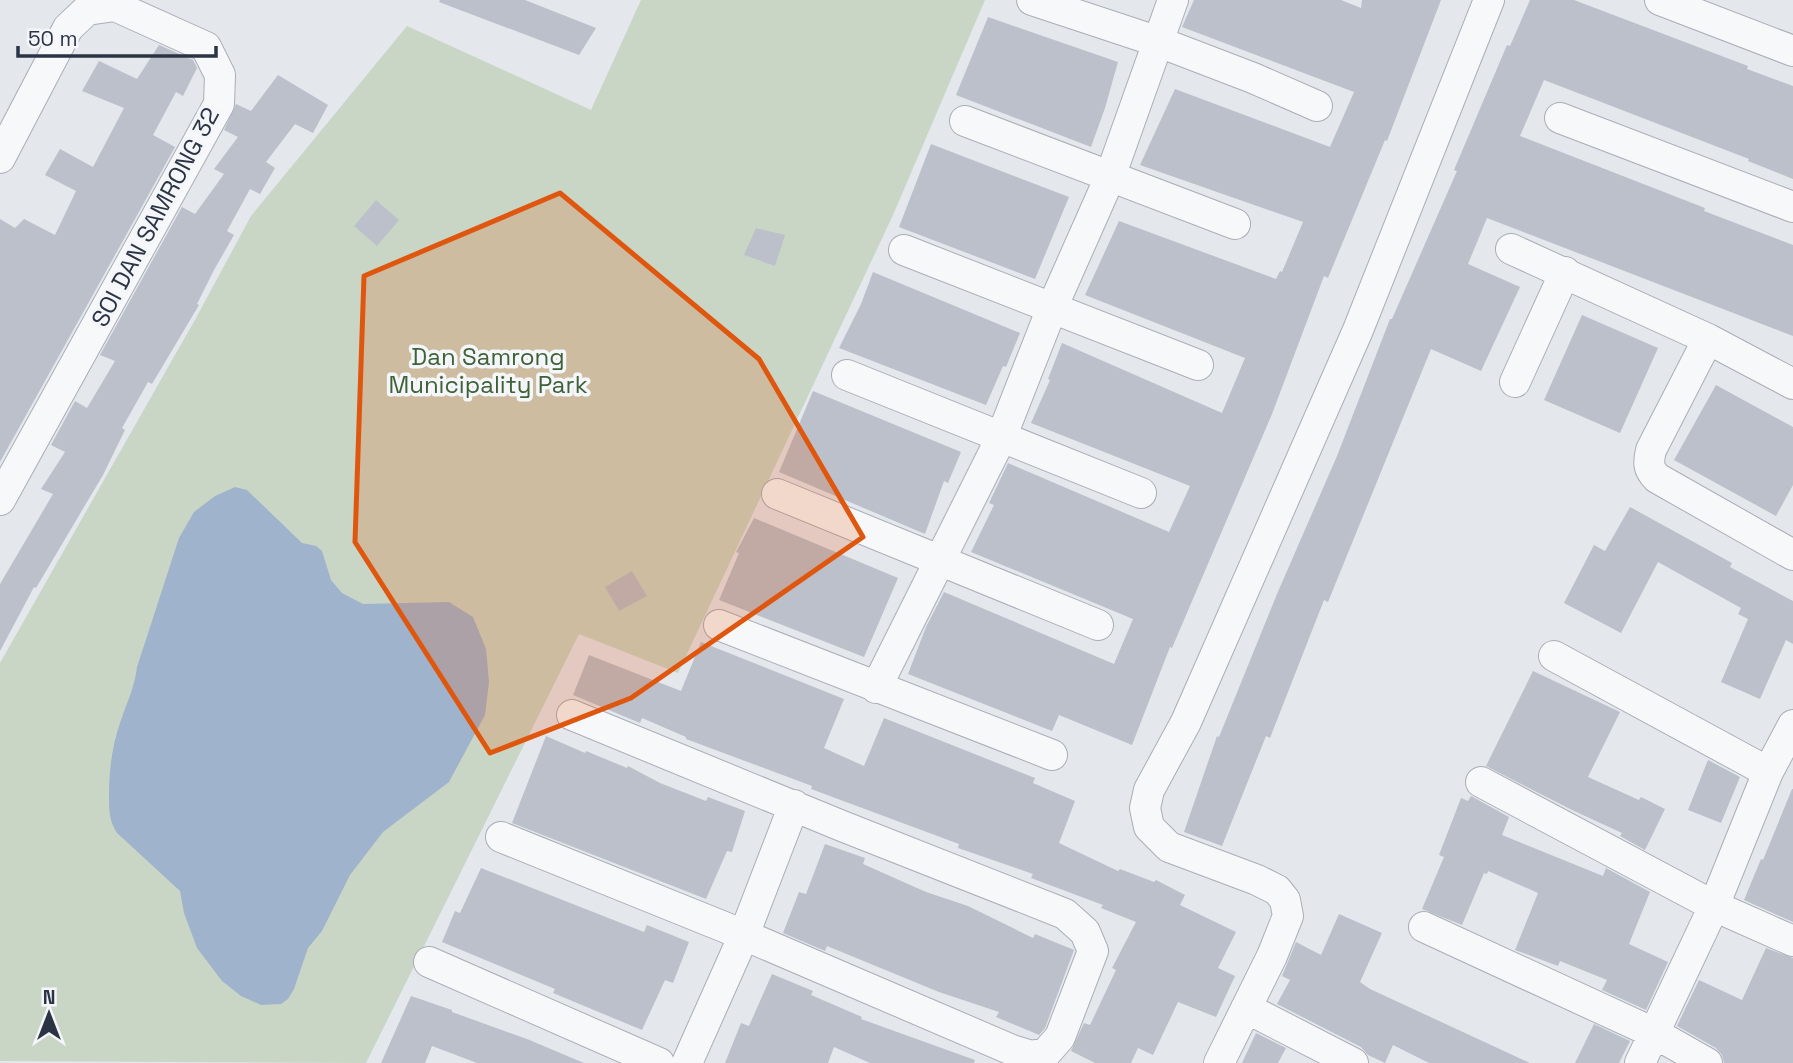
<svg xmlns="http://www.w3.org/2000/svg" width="1793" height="1063" font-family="'Space Grotesk',sans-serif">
  <rect width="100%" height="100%" fill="#e4e7ec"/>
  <path fill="#c9d6c5" d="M641,0h344l-92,215 -215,458 -99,-39 -213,429 -366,-2v-398l196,-345 55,-102 156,-190 184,84z"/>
  <path fill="#9fb4cc" d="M235,487l12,3 55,53 14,3 6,5 9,29 11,13 21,11 86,-2 24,15 13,32 3,33 -4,33 -36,67 -66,50 -33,43 -28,56 -14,17 -14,41 -6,10 -7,5 -20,1 -20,-9 -19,-15 -25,-33 -13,-35 -4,-22 -63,-58c-8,-12 -8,-23 -8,-37 0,-26 3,-51 12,-76 6,-18 14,-34 16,-53l42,-129 15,-26 21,-16z"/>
  <path fill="#bbc0ca" d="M440,0h85l71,28 -17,27 -140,-53z
    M1194,0h147l20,8 1,-8h79l-54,141 -2,-1 -57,138 -4,-2 -52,138 -100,234 -2,-1 -38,98 -73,-30 -7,16 -144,-57 18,-47 18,-35 170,72 19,-45 -162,-67 23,-47 -5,-2 19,-40 161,69 21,-46 -159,-63 19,-43 -2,-1 14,-36 160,70 23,-55 -160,-63 34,-74 157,58 4,-8 2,1 21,-50 -163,-57 35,-76 155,58 24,-55 -172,-65z
    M1530,0h44l174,66 -1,3 46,17v93l-45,-18 1,-2 -205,-79 -24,56 185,72 -1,3 89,34v91l-306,-118 -19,46 52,23 -39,84 -50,-22 -103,253 -4,-2 -54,138 -4,-2 -44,110 -38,-14 33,-96 2,1 58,-143 60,-138 53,-137h2l65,-148 -3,-1 53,-125 3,1z
    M988,17l130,45 -13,46 -14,39 -135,-52z
    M159,45l34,15 4,8 -14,28 -7,-4 -23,43 22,12 -175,315v-243l15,9 9,-9 31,16 21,-44 -31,-16 15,-26 33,18 31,-59 -42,-17 17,-30 38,18z
    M278,75l50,30 -15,28 -18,-9 -29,38 9,6 -15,26 -10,-5 -23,42 7,4 -20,35 -17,34 2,1 -47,79 -4,-2 -26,46 3,2 -22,45 -67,113 -2,-1 -34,64v-67l53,-90 -12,-5 24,-37 -14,-7 24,-44 12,7 28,-47 -15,-6 82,-148 13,7 29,-40 -10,-5 24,-32 -14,-7 12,-26 15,7z
    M931,144l138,53 -34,82 -136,-52z
    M376,200l23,20 -22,26 -23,-20z
    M756,228l29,7 -10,31 -31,-11z
    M873,272l147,61 -14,34 -3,-1 -17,39 -147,-57 22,-44z
    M1582,315l76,33 -38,85 -76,-33z
    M1716,385l77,42v58l-17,31 -102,-56z
    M813,391l148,61 -13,31 -4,-2 -19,53 -146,-62z
    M1630,507l102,56 -2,4 63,34v43l-7,-4 -26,59 -39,-17 27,-63 -10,-5 3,-6 -83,-46 -37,71 -57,-30 30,-58 11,6z
    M754,518l144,60 -34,79 -145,-57 20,-47 -3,-1z
    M632,571l15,25 -28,15 -14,-24z
    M701,642l143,57 -20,49 40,18 20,-48 151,60 -2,5 42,18 -16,42 59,28 2,-2 34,13 2,-2 29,15 -5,10 56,27 -18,36 17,8 -19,41 -38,-15 -25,53 -15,-7 -7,15h-36l-24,-12 13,-28 6,2 26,-55 -4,-2 24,-46 -35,-14 2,-3 -72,-27 2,-4 -75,-26 1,-4 -148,-55 1,-3 -126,-47v-2l-44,-19 -2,5 -67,-28 16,-40 92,36z
    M1533,671l87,41 -32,65 51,23 2,-3 24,12 -20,41 -25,-14 2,-3 -50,-23 -86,-44z
    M546,736l39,17 1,-2 41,17 1,-2 32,17 46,18 2,-4 37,14 -13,41 -5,-1 -21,48 -194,-76z
    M1708,760l32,17 -19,46 -33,-13z
    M1792,789h1v133l-49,-22 17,-41 2,1z
    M1471,796l38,21 -7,18 101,41 3,-8 44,24 -21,52 39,18 -22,48 -44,-20 5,-10 -47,-19 -2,5 -43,-16 23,-57 -50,-22 -1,3 -3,-1 -22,52 -40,-16 22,-52 -5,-2 22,-57 7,3z
    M825,844l40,14 -2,6 63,28 42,14 65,32 2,-4 39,16 -29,78 -6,7 -43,-18 3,-5 -60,-20 -112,-46 -2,5 -42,-18 16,-41 7,2z
    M481,868l163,64 3,-7 42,17 -16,41 -8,-3 -23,50 -89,-37 2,-4 -113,-47 13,-31 5,2z
    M1339,914l43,19 -22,49 10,7 160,74h-101l-36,-18 -8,18 -17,-8 -7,-8 -84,-43 13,-24 -8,-4 14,-34 25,13z
    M1766,948l27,10v105h-69l-2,-8 -6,-7 -39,-22 22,-46 43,20z
    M772,974l41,17 -2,4 51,22 -1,2 114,41 -1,3h-104l-36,-16 -6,16h-103l16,-40 8,3z
    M411,996l41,14v2l75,27 57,24h-107l-45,-17 -7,17h-44z
    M1594,1024l36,17 -11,22h-44z
    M1256,1033l30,15 -8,15h-36z"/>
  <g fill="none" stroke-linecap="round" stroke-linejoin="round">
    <g stroke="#a9aeb7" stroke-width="32">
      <path id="minor" d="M1032,0l127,42 94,36 64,28
        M1660,0l133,51
        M1560,118l233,89
        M965,121l270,103
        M0,158l68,-130 19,-18 28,-4 91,41 14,28 -1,29 -219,396
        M1511,249l197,90 85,45
        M904,250l294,115
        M1708,339l-57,111c-3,13 -3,19 6,28l136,77
        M847,375l294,118
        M1515,382l50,-110
        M777,494l321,131
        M719,625l333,130
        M1554,656l214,116
        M876,688l125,-250 51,-130 58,-131 63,-177
        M1481,782l233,124 79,35
        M501,837l243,98 268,115 20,6 14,-3 14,-16 33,-86 -8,-19 -20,-18 -223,-88 -270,-111
        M1424,927l230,106 53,30
        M429,962l230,101
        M1246,1008l107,55
        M687,1063l57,-128 50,-130
        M1219,1063l53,-107 16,-40 -3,-16 -8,-10 -20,-10 -88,-33 -20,-20 -4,-19 4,-18 37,-68 172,-392 131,-330
        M1640,1063l74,-157 54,-134 25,-47"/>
    </g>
    <use href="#minor" stroke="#f7f8fa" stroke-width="30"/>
  </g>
  <path fill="#df570f" fill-opacity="0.2" stroke="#df570f" stroke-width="5" stroke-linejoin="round" d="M560,193l199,166 104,178 -232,161 -141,55 -135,-211 9,-266z"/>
  <g text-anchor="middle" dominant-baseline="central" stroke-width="7" stroke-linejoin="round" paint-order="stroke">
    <g font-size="24" fill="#2b3445" stroke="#f4f6f9">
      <text transform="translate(155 217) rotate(-62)">SOI DAN SAMRONG 32</text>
    </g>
    <g font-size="24" fill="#3f6138" stroke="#f4f6f9">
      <text x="488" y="356">Dan Samrong<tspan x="488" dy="28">Municipality Park</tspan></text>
    </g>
  </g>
  <g transform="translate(49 1014)" stroke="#f4f6f9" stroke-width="5" paint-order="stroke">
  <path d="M0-5L12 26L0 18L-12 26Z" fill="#2b3445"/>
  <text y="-10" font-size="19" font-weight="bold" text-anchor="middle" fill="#2b3445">N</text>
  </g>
  <path d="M18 46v10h198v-10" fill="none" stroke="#2b3445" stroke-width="3.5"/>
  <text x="28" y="46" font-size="21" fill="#2b3445" stroke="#f4f6f9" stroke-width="5" paint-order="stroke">50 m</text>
</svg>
